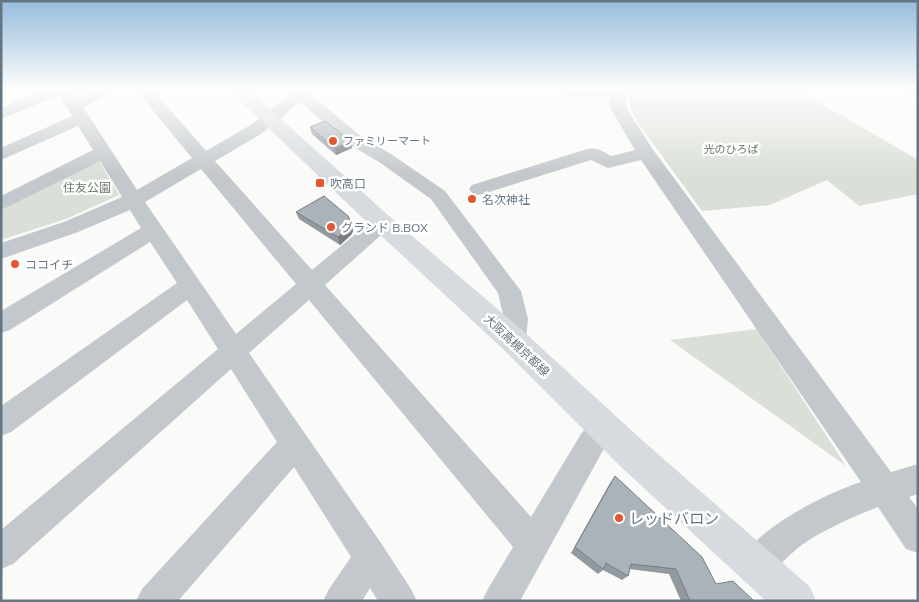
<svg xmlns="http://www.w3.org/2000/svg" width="919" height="602" font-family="Mulish,'Noto Sans JP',sans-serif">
  <rect width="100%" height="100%" fill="#fafaf8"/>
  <path fill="#dadfd7" d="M629,90h169l120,70v34l-59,12 -32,-26 -57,25 -68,6 -64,-88 -7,-13z
    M99,161l20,34 -53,24 -65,21v-32z
    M757,329l89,137 -176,-126z"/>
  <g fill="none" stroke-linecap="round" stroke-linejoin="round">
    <path fill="#c3c8cc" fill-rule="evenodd" d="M43,90h29l5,8 16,-8h21l-2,3 -29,14 54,83 55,-32 -56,-68h17l53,61 43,-25 42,-32 -3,-4h25l-3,4 52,43 29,17 54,37 76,100 7,28 -2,21 -4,7 -9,3 -9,-3 -4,-7 4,-21 -6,-26 -67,-94 -52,-37 -29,-17 -50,-43 -39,32 -46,27 97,109 63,-52 7,-2 7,2 3,5 -3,5 -64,57 206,232 50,-83 12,-16 10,-4 10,4 4,9 -16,27 -81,147h-38l6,-12 25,-42 -204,-247 -60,53 134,193 28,43 6,12h-39l-8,-13 -8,13h-39l6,-12 22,-32 -57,-90 -116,134h-42l6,-12 135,-147 -46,-73 -218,195 -12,5v-39l217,-181 -31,-49 -176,132 -10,4v-30l176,-123 -27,-41 -140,88 -9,3v-22l140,-83 -11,-18 -52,22 -77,27v-16l63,-21 58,-25 -22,-36 -99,49v-14l92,-46 -15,-24 -77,34v-12l71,-32 -13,-21 -58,24v-11zM201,169l95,115 -60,50 -91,-132z
      M558,90h66l3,19 27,42 237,321 27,-8v30l-9,3 9,12v44l-12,-4 -28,-42c-21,8 -62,26 -80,41 -14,11 -24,26 -42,33l-12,-5 -5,-12c14,-34 87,-71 122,-82l-220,-322 -33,8 -17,-8 -105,33 -7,2 -7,-2 -3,-4 3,-4 115,-36c10,-2 15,2 24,7l24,-6 -24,-41 -2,-12 -43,-2 -6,-2z
      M906,90h12v7l-10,-4z"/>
    <path fill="#d6dbdf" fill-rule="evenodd" d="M229,90h20l141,127 133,114 120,110 167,146 6,14h-50l-147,-136 -116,-116 -129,-120z"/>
  </g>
  <path fill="#929a9f" d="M310,127l42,21 -16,7 -24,-21z
    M296,212l55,11 2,8 -2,4 -11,10 -41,-26z
    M615,476l101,108 38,17h-73l-12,-27 -40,-5 -1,7 -6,4 -19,-10 -5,4 -27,-21 39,-70z"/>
  <path fill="#777d82" d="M351,141l1,7 -16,7 -1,-7z
    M351,223l2,8 -2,4 -11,10 -2,-8z"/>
  <path fill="#aab3b9" stroke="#777d82" d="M325,121l26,20 -16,7 -25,-21z
    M324,196l24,20 3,7 -1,5 -12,9 -42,-25z
    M615,476l87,81 14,27 17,-3 21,20h-64l-14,-32 -45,-5 -3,12 -22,-13 -3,6 -28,-22z"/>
  <linearGradient id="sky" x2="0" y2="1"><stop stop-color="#96bcdc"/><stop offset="0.51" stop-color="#fdfdfc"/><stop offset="1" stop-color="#fdfdfc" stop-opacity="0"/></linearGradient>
  <rect width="919" height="175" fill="url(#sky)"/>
  <g fill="#e4572e" stroke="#fff" stroke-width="2">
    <circle cx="333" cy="141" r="5"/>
    <rect x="315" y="178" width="10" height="10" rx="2.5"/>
    <circle cx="472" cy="199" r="5"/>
    <circle cx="331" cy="227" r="5"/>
    <circle cx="15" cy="264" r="5"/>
    <circle cx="619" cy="518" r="5"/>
  </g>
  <g text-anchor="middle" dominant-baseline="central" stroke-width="5" stroke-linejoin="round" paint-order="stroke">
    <g font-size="11" fill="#657683" stroke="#fff" text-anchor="start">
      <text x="343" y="141">ファミリーマート</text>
    </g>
    <g font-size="11" fill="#687a64" stroke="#fff">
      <text x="731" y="149">光のひろば</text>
    </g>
    <g font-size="12" fill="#657683" stroke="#fff" text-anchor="start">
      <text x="330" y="183">吹高口</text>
      <text x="482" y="199">名次神社</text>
      <text x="341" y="227">グランド B.BOX</text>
      <text x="25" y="264">ココイチ</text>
    </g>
    <g font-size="12" fill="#687a64" stroke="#fff">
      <text x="87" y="187">住友公園</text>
    </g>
    <g font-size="12" fill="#657683" stroke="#fff">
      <text transform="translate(517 345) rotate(43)">大阪高槻京都線</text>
    </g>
    <g font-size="15" fill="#657683" stroke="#fff" text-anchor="start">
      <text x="629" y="518">レッドバロン</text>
    </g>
  </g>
  <rect width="919" height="602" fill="none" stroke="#657683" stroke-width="5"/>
</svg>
